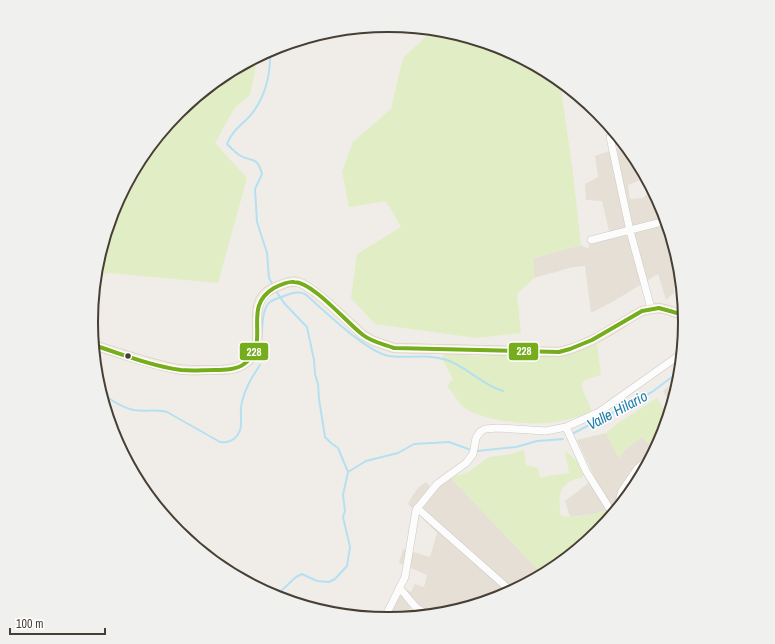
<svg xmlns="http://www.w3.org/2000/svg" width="775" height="644" font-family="'Archivo Narrow',sans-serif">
  <rect width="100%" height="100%" fill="#f0ede8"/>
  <path fill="#e5dfd5" d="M625,146l10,11 11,21 -18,7 2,14 13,-1 9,-8 10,19 3,11 -2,3 4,17 6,4 5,18 -4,31 -8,7 -8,-26 -44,27 -23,12 -6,-47 -12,1 -39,11v-20l47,-13 7,4 3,-9 18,-9 -7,-30 -16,-1 -1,-16 13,-7 -3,-21z
    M679,378v2l-8,25 -8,-14z
    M606,433l13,25 5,-7 17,-14 14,12 -21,38 -26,32 -3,-9 -11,4 -24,3 -5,-16 30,-23 -18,-38z
    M449,476l92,97 -4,4 -36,19 -56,17 -26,3 -9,-9 1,10 -17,1 -2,-7 3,-8 10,-14 6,3 4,-8 9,3 3,-12 -28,-12 4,-14 27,8 7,-24 -29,-29 3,-6 7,-10 8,-6 8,9z"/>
  <path fill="#e1edc5" d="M430,33l31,2 40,13 52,27 7,6 13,93 8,71 -47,13v20l-17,16 4,39 -45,5 -101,-14 -24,-26 6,-44 44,-27 -15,-26 -37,6 -7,-36 11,-29 38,-33 12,-51z
    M258,56l-8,39 -16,14 -19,34 32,35 -29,105 -109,-10 -14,4 1,-13 17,-56 28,-51 37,-45 45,-37z
    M597,344l4,31 -16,5 -4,5 11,27c-12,4 -24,8 -36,10 -24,4 -78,0 -96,-18 -4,-6 -8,-12 -13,-18l6,-7 -11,-20 2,-6 33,3 31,-3 64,1z
    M657,398l11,18 -6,20 -7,13 -14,-12 -17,14 -5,8 -13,-26 9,-8z
    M524,450l2,15 12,3 2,9 29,-4 -4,-22c8,5 19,16 18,26 -23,5 -26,17 -22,39 15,2 30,0 44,-6l3,9 -11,13 -45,37 -15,8 4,-4 -89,-94 3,-3 13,-4 21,-15 22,-3z"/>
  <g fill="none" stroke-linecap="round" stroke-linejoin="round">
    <path stroke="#b4e0f2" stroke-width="2" d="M270,49c1,25 -4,48 -20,67 -9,9 -19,16 -23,28 4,4 8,8 12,11 13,8 18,0 23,19l-7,15 2,33 10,31 2,25 4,7
      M276,291l8,12 23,24 7,33 1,14 3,10 1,15 6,38 6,6 7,5 10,24
      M258,356c6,-13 1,-46 12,-54 4,-3 10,-4 14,-6 8,-3 14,-5 21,-2 19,16 61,58 84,62 19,3 38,-3 58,4 20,7 35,25 56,31
      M100,392c9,7 21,15 33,18 12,2 21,-1 34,2l53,30c6,1 10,0 15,-4 11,-11 3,-23 7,-36 3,-14 10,-25 18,-37
      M572,434l80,-42 28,-21
      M477,451l39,-4 21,-6 26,-2
      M280,598l1,-7 15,-14 6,-3 15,7 12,1 6,-3 12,-13 3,-19 -7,-30 2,-6 -2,-16 5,-23 18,-11 32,-8 16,-9 35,-2 22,8"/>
    <g stroke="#cdc9c4" stroke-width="8">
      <path id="minor" d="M617,135l-7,2 20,94 21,77
        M591,240l67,-17
        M566,427l20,44 27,43
        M417,508l94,83
        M617,508l5,-17 15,-22 14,-12
        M399,588c13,12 15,24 34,27
        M384,619l21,-42 11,-67 21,-26 29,-21 7,-9 3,-16 4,-6 5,-3 13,-1 48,3 20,-4 33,-15 82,-58"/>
    </g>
    <g stroke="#d5c8b4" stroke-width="10">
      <path id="major" d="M93,345c27,8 56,19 84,24 12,2 24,1 36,1 10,0 21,0 30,-5 33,-19 -7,-64 35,-79 6,-2 13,-6 20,-4 13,3 53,42 65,53l10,6 21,7 165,4c31,-6 56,-26 83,-41 19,-6 24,-1 42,4"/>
    </g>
    <use href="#minor" stroke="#fdfcfc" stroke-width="7"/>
    <use href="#major" stroke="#f1ebe3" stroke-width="9"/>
    <g stroke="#fff" stroke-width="7">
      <path id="bus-1" d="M93,345c29,9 58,21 88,25 11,1 22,0 33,0 10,0 22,0 30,-6 29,-21 -4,-56 30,-76 6,-3 14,-7 20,-6 19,0 53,41 69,53 9,7 20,9 31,13l165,4 11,-3 22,-9 50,-29 17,-3 25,7"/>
    </g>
    <use href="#bus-1" stroke="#75ad1c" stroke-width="4"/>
  </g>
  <circle fill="#473e34" stroke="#fff" stroke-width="1.5" cx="128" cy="356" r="3.5"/>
  <g text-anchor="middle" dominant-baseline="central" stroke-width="3" stroke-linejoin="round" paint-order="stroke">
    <g font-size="15" font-style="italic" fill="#207ead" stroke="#fff">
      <text transform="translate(617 410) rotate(-28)">Valle Hilario</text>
    </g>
  </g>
  <path d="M0 0H775V644H0ZM98 322a290 290 0 1 1 580 0a290 290 0 1 1-580 0Z" fill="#f0f0ef" fill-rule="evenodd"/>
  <path fill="none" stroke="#473e34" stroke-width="2" d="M98 322a290 290 0 1 1 580 0a290 290 0 1 1-580 0Z"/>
  <g stroke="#fff" stroke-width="1.5">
    <rect x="508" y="342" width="31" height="19" rx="4" fill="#75ad1c"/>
    <rect x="239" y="342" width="30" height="19" rx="4" fill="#75ad1c"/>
  </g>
  <g font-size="11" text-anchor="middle" font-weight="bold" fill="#fff">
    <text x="524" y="355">228</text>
    <text x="254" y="356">228</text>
  </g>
  <path d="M10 628v6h95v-6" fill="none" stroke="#473e34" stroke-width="2"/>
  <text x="16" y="628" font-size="12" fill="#473e34" stroke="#ffffff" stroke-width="3" paint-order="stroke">100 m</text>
</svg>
